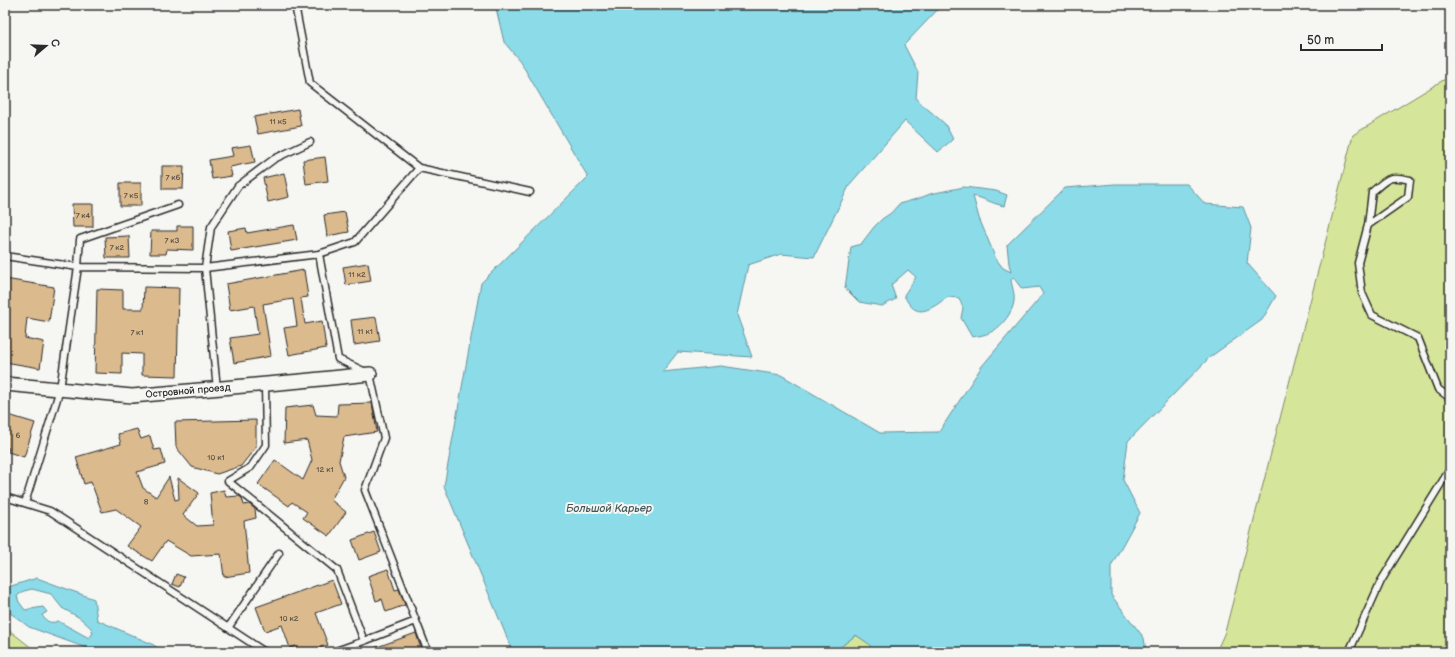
<svg xmlns="http://www.w3.org/2000/svg" width="1455" height="657" font-family="'Balsamiq Sans',sans-serif">
  <rect width="100%" height="100%" fill="#f6f6f2"/>
  <filter id="ink" filterUnits="userSpaceOnUse"><feTurbulence type="fractalNoise" baseFrequency=".025" numOctaves="2"/><feDisplacementMap in="SourceGraphic" scale="8" xChannelSelector="R" yChannelSelector="G"/><feConvolveMatrix kernelMatrix="1 2 1 2 8 2 1 2 1" color-interpolation-filters="sRGB"/></filter>
  <g filter="url(#ink)">
    <path fill="#d5e69a" stroke="#808862" d="M1450,76v576h-234l9,-20 128,-497z
      M5,627l32,25h-32z
      M856,635l14,9 3,8h-39z"/>
    <path fill="#8cdbe9" stroke="#65959d" fill-rule="evenodd" d="M493,5h449l-38,40 14,27 -2,27 29,25 8,15 -15,13 -33,-31 -55,63 -36,73 -33,-3 -33,11 -11,50 15,42 -74,-5 -16,20 59,-6 60,9 99,58 59,-1 43,-66 61,-72 -4,-7 -17,2 -9,-12 -2,3c1,7 4,14 3,21 -1,11 -12,25 -21,30 -7,4 -14,5 -21,6l-11,-19 2,-10 -4,-10 -11,-1c-18,12 -32,25 -44,-2l12,-18 -8,-7 -17,15 5,14 -14,7 -23,-4 -14,-14 6,-41 10,-3 13,-17 8,-8 9,-6 8,-9 21,-6 10,-4 34,-7 32,4 11,4 -3,11c-11,-2 -20,-8 -31,-10l6,22 17,41 7,9 8,4 -2,-8 -2,-19 58,-57 50,-4h72l18,20 38,3 8,21 -4,35 29,33 -14,24 -52,37 -82,84 -5,39 17,33 -29,53v29l33,43 2,14h-273l-4,-8 -13,-9 -22,17h-321l-69,-166 37,-203 107,-106 -68,-116 -16,-19 -8,-34z
      M37,578l57,21 3,21 55,24 12,8h-67l-68,-25 -24,-18v-24l3,2zM32,589l19,5 11,14 18,10 11,10 2,5 -4,5 -31,-17c-7,3 -12,1 -16,-6l5,-3 -4,-5 -18,3 -6,-8 -2,-6 7,-5z"/>
    <path fill="#dbba8e" stroke="#2b2b2b" d="M298,109l3,17 -43,8 -4,-17z
      M251,145l4,17 -25,5 2,9 -20,3 -3,-19 24,-4 -2,-8z
      M325,157l3,24 -22,3 -3,-24z
      M162,166h22l-1,23h-21z
      M284,173l5,24 -21,5 -5,-24z
      M120,183h21v23h-21z
      M72,204h21v23h-20z
      M345,212l4,20 -22,4 -3,-21z
      M294,225l3,15 -66,11 -3,-20 18,-3 1,5z
      M177,226h16v24l-26,-1 -1,5h-16l1,-23h26z
      M129,236l1,22h-24l-1,-21z
      M368,263l3,18 -25,4 -3,-18z
      M304,270l4,27 -7,1 4,26 17,-3 4,27 -37,7 -5,-27 13,-2 -4,-27 -30,5 8,52 -37,7 -4,-25 28,-4 -4,-28 -24,4 -4,-26z
      M5,279l49,8 -5,35 -22,-4 -2,20 19,4 -4,26 -35,-6z
      M144,287l35,1 -2,88 -35,-1v-21l-20,-1v21l-27,-1 2,-84 26,1v19h20z
      M376,317l4,24 -26,4 -3,-25z
      M372,403l5,29 -33,5 -5,24 5,16 -13,23 15,12 -17,24 -26,-18 4,-6 -15,-10 -3,4 -31,-22 17,-24 28,20 9,-20 -5,-20 -23,3 1,-35 28,-3 3,10 21,1 1,-12z
      M5,414l30,9 -11,34 -16,-5 1,-4 -4,-1z
      M256,420v27l-15,19 -24,8 -25,-7 -16,-20 -1,-25z
      M137,429l4,10 9,-3 4,14 7,-1 4,15 -28,8 6,16 13,9 13,-20 6,23 4,-1 -1,-21 21,15 -16,22 14,11 16,-1 -3,-32 14,-3 2,7 13,-1 3,2 2,7 5,-1 6,5 1,9 -12,3 5,52 -25,4 -3,-23 -30,2 -25,-15 -14,20 -25,-15 14,-19 -25,-18 -14,3 -11,-30 -7,2 -8,-27 45,-13 -3,-10z
      M374,532l7,20 -22,8 -7,-20z
      M388,569l7,21 4,-1 6,16 -19,7 -4,-13 -6,2 -8,-25z
      M176,574l8,3 -4,10 -8,-3z
      M332,580l9,24 -25,9 12,32 -21,7h-9l-2,-6 -6,2 -8,-23 -17,6 -9,-24z
      M416,633l6,19h-56v-1z"/>
    <g fill="none" stroke-linecap="round" stroke-linejoin="round">
      <g stroke="#2b2b2b" stroke-width="9">
        <path id="lane" d="M295,5l15,78 109,85 111,24
          M1368,225l40,-28 2,-17c-21,-5 -22,-2 -38,12l-4,33 -10,38 4,30 10,22 46,23 20,51 12,9
          M319,254l36,-12 64,-74
          M5,256l73,11 127,1 114,-14 19,105 32,15 14,64 -19,52 63,162
          M265,384l1,61 -15,22 -23,14 109,89 27,71 -31,11
          M217,389l-12,-121 6,-41 27,-41 36,-27 36,-17
          M5,497l45,14 215,141
          M25,503l35,-114 18,-122 2,-28 98,-34
          M228,628l51,-75
          M364,641l52,-20
          M1349,652l32,-71 69,-112"/>
      </g>
      <g stroke="#2b2b2b" stroke-width="16">
        <path id="street" d="M5,384l127,12 169,-15 69,-7"/>
      </g>
      <use href="#lane" stroke="#f6f6f2" stroke-width="6"/>
      <use href="#street" stroke="#f6f6f2" stroke-width="13"/>
    </g>
  </g>
  <g text-anchor="middle" dominant-baseline="central" stroke-width="4" stroke-linejoin="round" paint-order="stroke">
    <g font-size="8" fill="#574f44">
      <text x="278" y="121">11 к5</text>
      <text x="173" y="177">7 к6</text>
      <text x="131" y="195">7 к5</text>
      <text x="83" y="215">7 к4</text>
      <text x="172" y="240">7 к3</text>
      <text x="117" y="247">7 к2</text>
      <text x="357" y="274">11 к2</text>
      <text x="365" y="331">11 к1</text>
      <text x="137" y="332">7 к1</text>
      <text x="18" y="435">6</text>
      <text x="216" y="457">10 к1</text>
      <text x="325" y="469">12 к1</text>
      <text x="146" y="501">8</text>
      <text x="289" y="618">10 к2</text>
    </g>
    <g font-size="10" fill="#2b2b2b" stroke="#f6f6f2">
      <text transform="translate(188 391) rotate(-5)">Островной проезд</text>
    </g>
    <g font-size="11" font-style="italic" fill="#43575a" stroke="#f6f6f2">
      <text x="609" y="508">Большой Карьер</text>
    </g>
  </g>
  <rect width="1455" height="657" fill="none" stroke="#f6f6f2" stroke-width="20"/>
  <rect x="10" y="10" width="1435" height="637" fill="none" stroke="#2b2b2b" stroke-width="1.5" filter="url(#ink)"/>
  <g transform="translate(46 46) rotate(71)" stroke="#f6f6f2" stroke-width="3" paint-order="stroke">
  <path d="M0-3L7 15L0 10L-7 15Z" fill="#2b2b2b"/>
  <text y="-6" font-size="11" font-weight="bold" text-anchor="middle" fill="#2b2b2b">С</text>
  </g>
  <path d="M1301 44v6h81v-6" fill="none" stroke="#2b2b2b" stroke-width="2"/>
  <text x="1307" y="44" font-size="12" fill="#2b2b2b" stroke="#f6f6f2" stroke-width="3" paint-order="stroke">50 m</text>
</svg>
